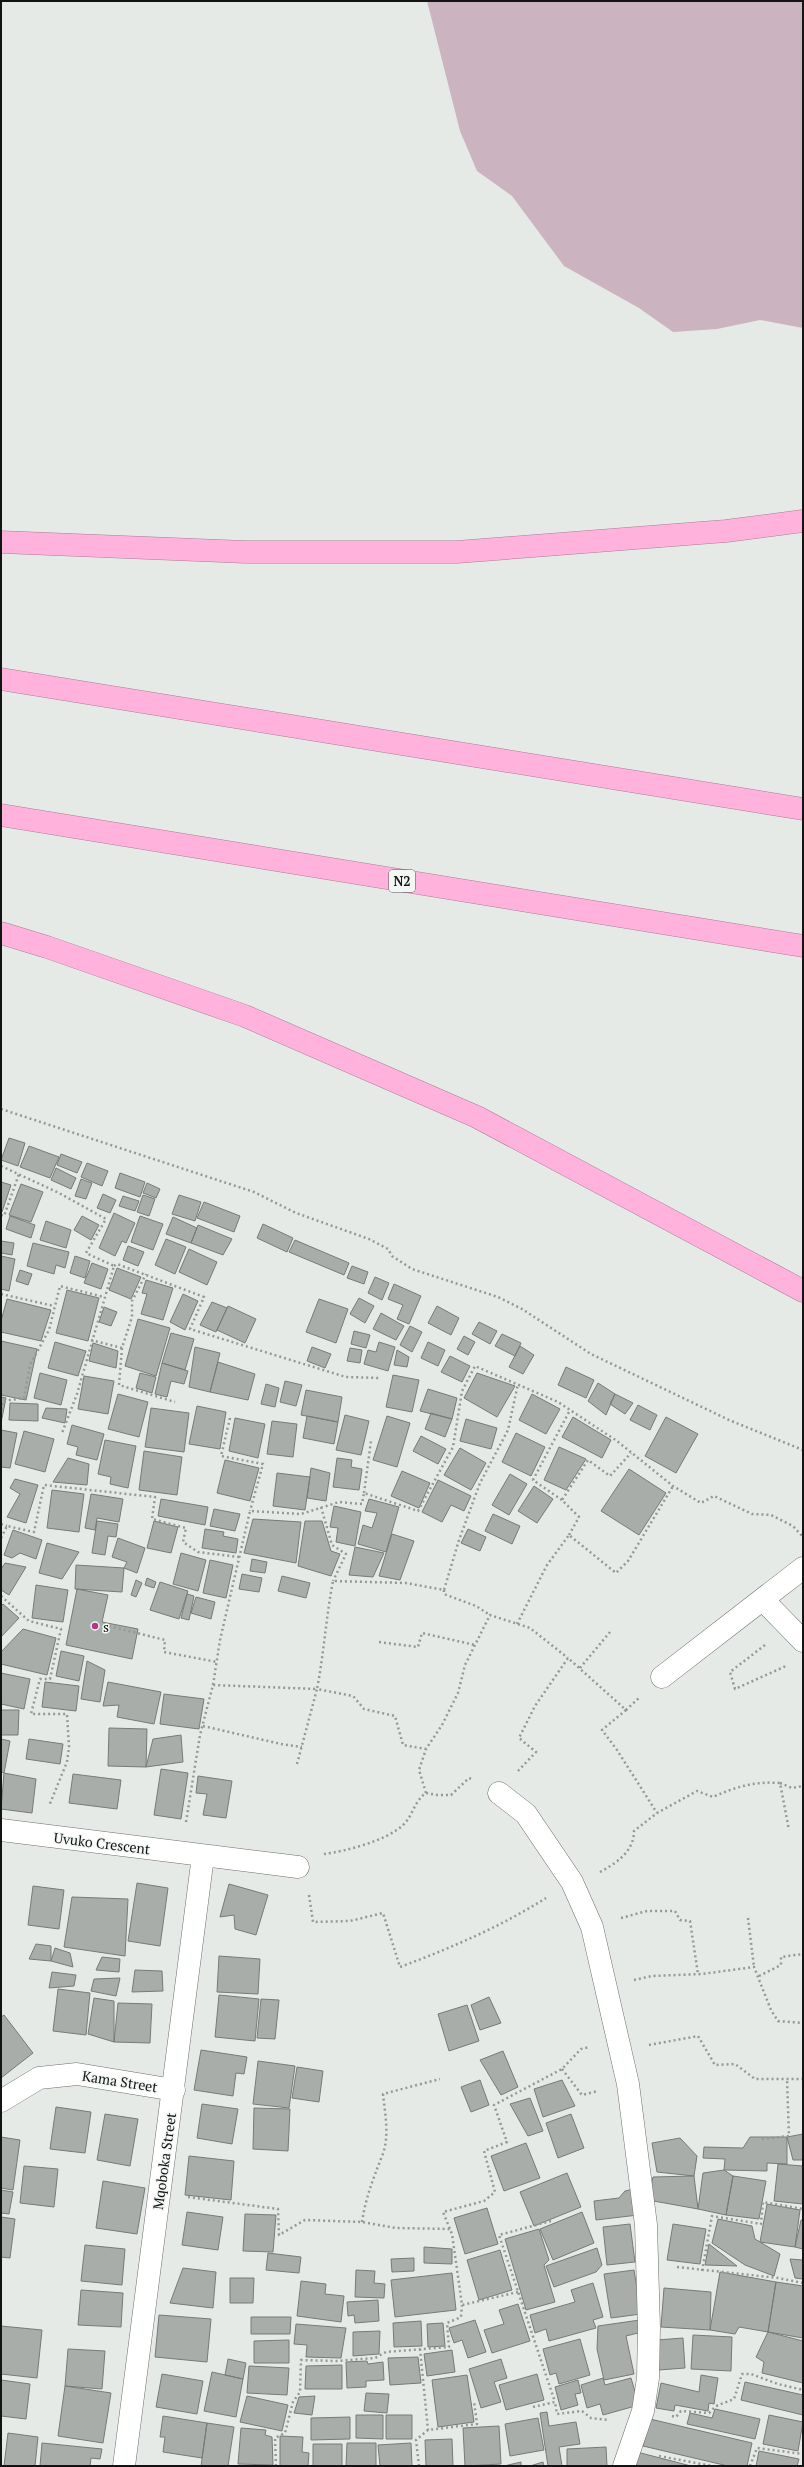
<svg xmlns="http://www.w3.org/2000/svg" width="804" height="2467" font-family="'PT Serif',serif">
  <rect width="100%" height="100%" fill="#e5eae7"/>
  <path fill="#cbb4c0" d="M427,1h376v327l-43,-8 -43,9 -44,3 -34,-24 -75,-42 -52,-70 -35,-25 -17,-40z"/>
  <path fill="#a8adaa" stroke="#777b78" d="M9,1138l16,5 -7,23 -17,-6z
    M29,1146l30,11 -9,21 -30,-11z
    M61,1154l21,8 -5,11 -20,-8z
    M87,1163l21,8 -6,15 -21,-9z
    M56,1168l20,10 -5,11 -20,-9z
    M120,1173l25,9 -5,15 -25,-9z
    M81,1179l11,4 -6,16 -11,-3z
    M1,1182l10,3 -9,27h-1z
    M147,1183l13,6 -4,9 -13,-5z
    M21,1184l22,8 -12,30 -22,-7z
    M103,1194l13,6 -6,13 -13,-5z
    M143,1195l12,4 -6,17 -12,-4z
    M179,1195l22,7 -6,19 -23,-7z
    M123,1196l16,5 -4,10 -16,-5z
    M204,1202l36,14 -6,16 -37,-14z
    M114,1213l21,10 -9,20 -4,-2 -7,15 -16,-8z
    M10,1216l25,9 -4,13 -25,-9z
    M82,1216l17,9 -8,15 -17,-10z
    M140,1216l23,8 -10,26 -22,-8z
    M173,1217l24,11 -6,15 -25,-9z
    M46,1221l25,9 -5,18 -26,-8z
    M263,1224l30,14 -6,14 -30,-14z
    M198,1225l34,14 -9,16 -32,-12z
    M166,1239l20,8 -11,27 -20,-9z
    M295,1240l54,23 -5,12 -55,-23z
    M1,1241l13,2 -2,12 -11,-2z
    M33,1243l36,9 -4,16 -9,-3 -2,9 -27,-8z
    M128,1246l16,6 -6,14 -15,-6z
    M189,1249l28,13 -10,23 -28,-13z
    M1,1256l14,3 -6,32 -8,-2z
    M75,1256l15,5 -5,17 -15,-5z
    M92,1263l16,6 -7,20 -17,-6z
    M352,1266l16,6 -4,12 -17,-6z
    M117,1268l24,9 -10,22 -22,-9z
    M20,1270l12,4 -4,11 -12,-4z
    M375,1277l14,6 -7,17 -14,-7z
    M146,1280l27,8 -10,32 -22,-6 6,-20 -5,-1z
    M394,1284l27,12 -12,28 -12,-5 6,-14 -15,-6z
    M67,1290l32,8 -11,43 -32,-8z
    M183,1294l15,7 -13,29 -15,-8z
    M359,1298l15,8 -9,17 -15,-9z
    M7,1299l44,11 -10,31 -40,-9v-11z
    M319,1299l29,10 -12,34 -30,-11z
    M212,1302l15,6 -11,24 -16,-7z
    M228,1306l28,13 -11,24 -28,-13z
    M437,1306l22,12 -8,17 -23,-12z
    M104,1307l13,5 -6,14 -12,-4z
    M381,1313l23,13 -8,14 -23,-11z
    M138,1319l32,9 -14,48 -31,-10z
    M479,1322l18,9 -7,13 -18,-10z
    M410,1326l12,6 -10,20 -12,-7z
    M354,1331l16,4 -4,13 -15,-4z
    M171,1333l23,6 -9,31 -23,-7z
    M502,1334l19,9 -6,13 -20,-10z
    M464,1336l11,6 -7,13 -11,-6z
    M1,1341l36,8 -11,51 -25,-5z
    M55,1342l31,9 -8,25 -30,-8z
    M379,1342l16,5 -7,24 -24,-7 4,-14 8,2z
    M428,1342l17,8 -7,16 -17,-8z
    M93,1343l25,8 -2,17 -27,-7z
    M520,1346l14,9 -11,19 -14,-7z
    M195,1347l25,6 -10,39 -21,-5z
    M312,1347l19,7 -6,14 -18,-7z
    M350,1348l12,2 -2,13 -13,-2z
    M397,1350l12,7 -2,10 -13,-2z
    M450,1356l20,10 -8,16 -21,-10z
    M218,1362l37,12 -7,26 -38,-8z
    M162,1363l26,8 -4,13 -13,-3 -4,16 -12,-3z
    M566,1367l28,13 -8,18 -28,-13z
    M40,1373l27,7 -6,25 -27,-7z
    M140,1373l16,4 -4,16 -16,-5z
    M477,1373l38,13 -18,31 -33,-19z
    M393,1375l26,5 -7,32 -26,-5z
    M84,1376l30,5 -6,33 -30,-5z
    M285,1381l17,4 -6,21 -16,-4z
    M598,1383l17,11 -9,21 -18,-14z
    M266,1384l13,4 -4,19 -14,-3z
    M428,1389l29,9 -5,21 -32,-8z
    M306,1390l36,7 -4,25 -37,-7z
    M118,1394l30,8 -9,35 -31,-8z
    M532,1394l28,15 -14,25 -27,-14z
    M615,1394l18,9 -8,11 -15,-10z
    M1,1397l5,1 -4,20h-1z
    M10,1403l28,1v17l-29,-1z
    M638,1405l19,10 -7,15 -20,-10z
    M197,1406l29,6 -6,37 -31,-5z
    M46,1408l21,1 -2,14 -23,-5z
    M151,1408l38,5 -5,39 -39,-5z
    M431,1413l21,6 -7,18 -20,-8z
    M345,1415l24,6 -8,34 -25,-5z
    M307,1416l31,6 -4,22 -31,-6z
    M387,1416l23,7 -13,44 -24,-7z
    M573,1417l38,23 -9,18 -40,-21z
    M666,1417l32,17 -22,39 -31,-17z
    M235,1418l30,6 -7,34 -29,-7z
    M466,1419l31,9 -6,21 -31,-8z
    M272,1421l25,3 -4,33 -26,-3z
    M72,1425l32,9 -7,26 -21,-5 2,-8 -11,-3z
    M1,1430l16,3 -7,35 -9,-1z
    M24,1431l30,8 -9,33 -30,-8z
    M516,1433l29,14 -14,29 -29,-14z
    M421,1436l25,13 -8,15 -25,-13z
    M105,1440l31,6 -8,42 -18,-4 1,-7 -13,-3z
    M559,1447l27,12 -20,31 -22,-10z
    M460,1448l26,15 -15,27 -27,-15z
    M144,1451l38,6 -5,38 -38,-5z
    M68,1458l21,6 -2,21 -34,-3z
    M337,1458l15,2 -1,7 11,2 -3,21 -26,-3z
    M225,1460l34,8 -9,33 -33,-8z
    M311,1468l19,5 -4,28 -19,-3z
    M629,1469l37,24 -27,42 -38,-24z
    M402,1471l28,12 -11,25 -28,-12z
    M277,1473l33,4 -5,33 -32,-4z
    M510,1474l17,10 -18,31 -17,-10z
    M15,1479l23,6 -12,38 -19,-6 13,-23 -10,-6z
    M438,1480l33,16 -7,15 -13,-6 -9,17 -20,-10z
    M534,1486l19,13 -16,24 -19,-12z
    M52,1490l32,4 -5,38 -32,-4z
    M91,1494l32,5 -4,23 -22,-4 -2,12 -10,-2z
    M161,1499l47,8 -3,18 -47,-9z
    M369,1499l30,8 -13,45 -28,-8 5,-19 9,3 5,-15 -12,-2z
    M334,1506l27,6 -6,34 -19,-4 2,-14 -8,-1z
    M214,1509l26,5 -5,17 -25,-5z
    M493,1514l27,12 -8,18 -27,-13z
    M253,1519l48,3 -5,41 -52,-10z
    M97,1521l21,3 -2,13 -8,-1 -3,19 -13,-2z
    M154,1521l24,6 -7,26 -24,-5z
    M305,1521h17l9,30 9,3 -9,22 -33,-10z
    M205,1529l19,3 -1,4 15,3 -2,14 -34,-5z
    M468,1529l18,8 -6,14 -19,-8z
    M13,1530l29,10 -6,19 -16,-6 -8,5 -8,-3z
    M392,1534l22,7 -14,39 -21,-4z
    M118,1538l27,10 -8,25 -13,-5 3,-6 -15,-5z
    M47,1543l32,9 -17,27 -23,-6z
    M355,1547l29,6 -11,24 -24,-2z
    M181,1553l25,7 -8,31 -25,-7z
    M252,1559l15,3 -2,11 -15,-2z
    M210,1560l23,5 -7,33 -23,-5z
    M5,1563l21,4 -17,28 -8,-5v-21z
    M76,1565l48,3 -2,24 -47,-3z
    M242,1574l20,4 -3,14 -20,-3z
    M282,1576l28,7 -4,15 -28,-7z
    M147,1578l9,4 -2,6 -9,-3z
    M136,1580l6,3 -6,14 -5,-2z
    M160,1582l28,9 -9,28 -29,-9z
    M36,1585l32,5 -5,32 -31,-4z
    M77,1589l31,6 -6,27 36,7 -6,30 -66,-14z
    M187,1594l7,2 -5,24 -8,-2z
    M196,1597l19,5 -4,17 -20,-6z
    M3,1604l16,14 -18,19v-31z
    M23,1629l33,9 -9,37 -46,-11v-12z
    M61,1651l23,5 -5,25 -23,-5z
    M87,1661l18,9 -5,32 -19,-3z
    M1,1673l29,6 -6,30 -23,-5z
    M45,1682l34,4 -3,25 -34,-4z
    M108,1682l53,10 -7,32 -37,-7 2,-12 -16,1z
    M164,1694l40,5 -5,30 -39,-5z
    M1,1710h18l-1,25h-17z
    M109,1728l38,1 -1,38 -38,-1z
    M181,1735l2,27 -37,5 7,-28z
    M1,1739l9,2 -6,32 -3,-1z
    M29,1739l34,5 -3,20 -34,-5z
    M161,1769l27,4 -7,46 -27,-4z
    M4,1773l32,6 -4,34 -31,-4z
    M73,1774l48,6 -4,29 -48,-6z
    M198,1776l34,5 -6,37 -23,-3 4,-21 -11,-1z
    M137,1883l31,5 -8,58 -32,-5z
    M229,1884l39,11 -12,40 -21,-6 -1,-14 -14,2z
    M33,1886l31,4 -5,39 -31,-4z
    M72,1897l56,2 -3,57 -61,-9z
    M36,1944l15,2v15l-22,-2z
    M55,1948l15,5 3,14 -22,-6z
    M219,1956l41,3 -2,35 -41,-2z
    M102,1957l18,2 -1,13 -23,-2z
    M135,1970l27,1 1,20 -31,1z
    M52,1972l24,3 -2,11 -25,2z
    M120,1978l-4,18 -25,-5 3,-12z
    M58,1989l32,4 -4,42 -33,-4z
    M219,1995l40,4 -4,42 -40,-4z
    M489,1997l12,26 -21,7 -9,-25z
    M94,1998l20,3v41l-26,-8z
    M261,1999l18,1 -4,39 -18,-1z
    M118,2003l34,1 -2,39 -36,-1z
    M467,2005l12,36 -30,10 -11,-37z
    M4,2015l29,38 -32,25v-61z
    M201,2050l46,7 -3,17 -8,-1 -3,23 -39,-6z
    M503,2051l15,36 -17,8 -21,-35z
    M258,2061l37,5 -6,42 -36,-4z
    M297,2067l26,4 -4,31 -27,-4z
    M480,2080l9,25 -18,7 -10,-25z
    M562,2080l13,26 -32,11 -9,-28z
    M530,2098l13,33 -15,5 -18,-32z
    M202,2104l36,5 -6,35 -35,-6z
    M56,2107l35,5 -6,41 -35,-4z
    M254,2108l36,1 -2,42 -35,-2z
    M105,2114l33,5 -8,47 -33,-6z
    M571,2114l13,34 -26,10 -12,-35z
    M803,2134v26h-10l-6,-23z
    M1,2137l19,3 -7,50 -12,-2z
    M750,2137h37v27l-20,-1v8l-43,-1 1,-11 -22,-1 1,-11 39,1z
    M680,2138l17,18 -3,20 -37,-4 -5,-29z
    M526,2143l14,35 -36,13 -13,-35z
    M189,2156l45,5 -3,39 -46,-5z
    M778,2164l25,2v38l-29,-3z
    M24,2166l34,3 -4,38 -34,-4z
    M724,2170l9,6 -7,39 -28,-6 5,-36z
    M567,2173l14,34 -47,19 -14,-34z
    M694,2176l4,33 -50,-9 5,-23z
    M733,2176l33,5 -7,38 -33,-4z
    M103,2181l42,7 -8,46 -41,-6z
    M634,2189l4,26 -42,5 -2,-19 25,-3 6,-7z
    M1,2190l12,2 -4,22 -8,-1z
    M767,2204l33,6 -5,37 -35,-5z
    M487,2208l11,36 -33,10 -11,-36z
    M187,2212l36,5 -5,33 -36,-5z
    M582,2212l12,31 -41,17 -13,-31z
    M245,2214l31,1 -3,37 -30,-1z
    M1,2217l14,2 -5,39 -9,-1z
    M718,2219l34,7 3,13 25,15 -6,22 -29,-11 -33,-22z
    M801,2220h2v29l-8,-2z
    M630,2224l5,38 -28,3 -4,-38z
    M673,2224l33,5 -6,35 -33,-4z
    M539,2229l10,31 -5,5 11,37 -29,8 -21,-71z
    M709,2244l28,22 -32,-1z
    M85,2245l40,4 -3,36 -41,-4z
    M424,2247l28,2v15l-28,-1z
    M597,2248l5,17 -6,7 -42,15 -8,-21z
    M500,2250l12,40 -33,10 -12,-40z
    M268,2253l33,4 -2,16 -33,-3z
    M414,2258v13l-22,1 -1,-13z
    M790,2259l13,1v19l-8,-1z
    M183,2268l33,4 -3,36 -43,-5z
    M356,2270l19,1 -1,12 11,1 -1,14 -29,-1z
    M634,2270l7,44 -30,4 -7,-44z
    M720,2272l56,10 -8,50 -29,-5 -4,7 -25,-4z
    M452,2273l4,37 -61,7 -4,-37z
    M230,2278h24l-1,25h-23z
    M301,2281l25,3 -1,10 19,2 -3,26 -44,-6z
    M776,2282l27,4v52l-35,-6z
    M593,2283l10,34 -10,3 3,8 -47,13 -3,-12 -11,4 -5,-18 45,-13 -4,-12z
    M664,2288l47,4 -1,38 -49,-3z
    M81,2290l42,3 -2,34 -43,-2z
    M378,2300l1,21 -24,2 -1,-8 -6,1 -1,-14z
    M518,2304l12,37 -38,12 -8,-23 20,-6 -5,-14z
    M159,2315l52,4 -4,43 -52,-5z
    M251,2317h40l-1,17h-39z
    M475,2320l11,32 -18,6 -6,-18 -8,3 -5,-15z
    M640,2320l2,12 -16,4 8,38 -30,6 -7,-31 1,-23z
    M421,2321l1,25 -28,1 -1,-24z
    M443,2323l2,23 -17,1 -1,-23z
    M296,2324l50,4 -5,30 -35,-1 1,-12 -13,-1z
    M1,2326l41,4 -5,48 -36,-4z
    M380,2331l-1,23 -26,2v-24z
    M768,2332l35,9v42l-41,-10 2,-11 -8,-5z
    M693,2335l39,2 -1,34 -40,-2z
    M683,2338l2,30 -26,2 -2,-30z
    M580,2339l10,36 -31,9 -3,-11 -6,2 -7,-26z
    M289,2340v23h-35v-22z
    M68,2349l37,2 -3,38 -37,-3z
    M452,2350l3,22 -28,4 -3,-22z
    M418,2357l3,26 -31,2 -2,-27z
    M228,2359l18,4 -3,16 -18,-4z
    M501,2359l6,19 -13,4 7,20 -20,6 -12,-39z
    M367,2361l1,3 15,-2 1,18 -18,1v6l-19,1 -1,-26z
    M342,2365v24h-37l1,-23z
    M249,2366l40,2 -2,27 -40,-2z
    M212,2372l31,7 -7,38 -32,-6z
    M162,2374l41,7 -6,33 -41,-7z
    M537,2374l7,26 -38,10 -7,-25z
    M467,2375l7,47 -36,5 -6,-47z
    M701,2375l17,3 -4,26 -5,-1 -1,8 -33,-6 -1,6 -18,-3 5,-25 38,9z
    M603,2378l2,7 26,-7 8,27 -36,10 -3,-11 -13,4 -6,-23z
    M1,2380l29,4 -4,35 -25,-3z
    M578,2380l3,13 -6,1 3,11 -17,5 -6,-23z
    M745,2382l58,13v20l-62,-15z
    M65,2386l46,7 -8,50 -45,-7z
    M366,2393l23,1 -2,19 -23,-2z
    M247,2396l41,9 -6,26 -42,-9z
    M315,2396l-3,19 -18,-2 5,-16z
    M715,2409l45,10 -5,20 -68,-15 3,-11 22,5z
    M547,2412l2,14 27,-4 4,22 -21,3 3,19h-14l-8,-53z
    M356,2415h27v24l-27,-1z
    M386,2415h26v24h-26z
    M769,2415l34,7 -5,29 -35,-7z
    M163,2416l44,7 -5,35 -39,-6 2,-15h-5z
    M350,2417v22l-39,1v-22z
    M538,2418l6,32 -34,6 -5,-32z
    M650,2419l102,24 -5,23h-19l-85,-20z
    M207,2423l27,4 -6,39h-27z
    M499,2426l2,38 -36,2 -2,-38z
    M241,2428l25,2 -1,5 7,2 1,28 -35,-1z
    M8,2433l30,4 -3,29h-31z
    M280,2436l23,1 -1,15 7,1 -1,13h-28z
    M452,2439l1,27h-27l-1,-26z
    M42,2443l60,6 -2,10 -9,-1 -1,8h-50z
    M347,2443h29v23h-30z
    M411,2443l1,23h-32l-2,-21z
    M313,2444h29v22h-29z
    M606,2447l1,19h-40v-17z
    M759,2451l40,8 -2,7h-41z
    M637,2452l54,14h-58z
    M521,2462v4h-17z
    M543,2462l1,4h-14z"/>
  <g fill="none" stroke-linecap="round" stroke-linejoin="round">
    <g stroke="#6b6f6c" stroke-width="23">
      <path id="street" d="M763,1600l40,41
        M662,1677l141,-109
        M499,1793l27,21 46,68 20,45 36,157 18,141 3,102 -1,51 -5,33 -19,55
        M1,1830l297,37
        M1,2101l38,-23 38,-4 97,16
        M124,2466l79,-610"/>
    </g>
    <g stroke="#ac7b95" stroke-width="23">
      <path id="highway" d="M1,542l245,10h211l269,-21 77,-10
        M1,679l802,130
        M1,815l802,131
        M1,933l46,14 198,69 232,101 326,174"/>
    </g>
    <path stroke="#959896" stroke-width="2.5" stroke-dasharray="2 3" stroke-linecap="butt" d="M1,1109l253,83 42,21 73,26 19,10 4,7 20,13 86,28 24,12 69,45 138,66 74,30
      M1,1166l58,27 47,26 -20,34 28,13 -37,128 -15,39
      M1,1215l3,1 15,-42
      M114,1266l3,-2 87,33 -14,32 156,48 33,1
      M1,1294l53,12
      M91,1340l31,8 10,-31v-16l14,-27
      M122,1348l-3,37 56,17
      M230,1418l-9,38 42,8 -13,47
      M1,1420l2,-19 21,-3 6,-33 19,-35 11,-44 44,11
      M364,1493l7,-52
      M562,1500l-29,-20 37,-70
      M321,1507l11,38 14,9 -13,27
      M1,1524l6,2
      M569,1535l10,-18 -17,-17 26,-40 22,16 21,-23
      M1,1538l6,-12 27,6 10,-47 111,12 -3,22 34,9 -3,14 15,10 41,5
      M444,1590v4l32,12 14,9
      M1,1596l28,25 32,8 -11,50h-10l-9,35h36l2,33 -2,15 -18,44
      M517,1624l30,-59 22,-30 47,38 12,-12 45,-75
      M109,1626l56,14 -1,12 53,10
      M379,1642l39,5 4,-14 53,12
      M765,1645l-35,27 5,17 51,-23
      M580,1668l30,-36
      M213,1685l7,-45 30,-129 51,3 38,-12 23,2 2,-11 54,18 35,-64 9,-56 13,-25 83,36 59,39 56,45 28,17 13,-7 38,18 19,1 22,11 10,11
      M626,1710l-24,20 15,20 40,63
      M203,1726l78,18 21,3
      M297,1764l20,-75 36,7 11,13 31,7 8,29 23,4
      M518,1771l18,-19 -17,-14 16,-32 33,-48 58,52 14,-13
      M780,1783l12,5 11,-2
      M426,1793l-7,-23 7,-21 16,-24 16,-32 7,-28 25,-50 40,13 38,30
      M186,1822l14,-87 13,-50 104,4c7,-36 9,-72 16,-108l73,2 38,7 15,-50 21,-57 28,-53 10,-46
      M324,1854c22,-3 62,-13 79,-29 10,-9 11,-24 23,-32l11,2h14l18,-17 3,1
      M600,1872c17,-9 34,-21 34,-41l23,-18 40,-22 16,6c22,-10 42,-16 67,-14l9,47
      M309,1895l4,27 37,-1 33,-8 17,54c51,-19 100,-40 146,-69
      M621,1918l26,-7h28l5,9 10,1 8,53
      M748,1918l6,49
      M759,1976l22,-11v-8l22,-3
      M634,1980l18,-4 50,-2 52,-7 17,43 7,11 25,2
      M649,2045l49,-9 17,29 20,-1 20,15h48
      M562,2069l20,26 16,-4
      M762,2139l27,-3 -2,-57
      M188,2197l90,12 1,26 26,-15 57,2 34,6 54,1
      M551,2221l-52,14 56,167
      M362,2222c4,-26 11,-42 20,-66 8,-19 3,-42 1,-62l57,-15
      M677,2267l101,11 25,5
      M702,2271l10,-55 49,8 2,-22 40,7
      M518,2292l-56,13 -10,-71 -9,-22 41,-11 11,-9 -11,-41 23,-9 -13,-37 68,-36 19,-20 8,-2
      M420,2349l8,81
      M533,2407l22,-5 2,12 25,-3 9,7 17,2
      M672,2416l4,1 5,-6 28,2 7,-7 18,-7 8,-25h9l27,10 25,6
      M659,2456l53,10
      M276,2466l-1,-28 10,-5 8,-31 7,-10 1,-32 35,1 39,-3 11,-6 63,-5 -2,-24 14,-6 1,-12
      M419,2466l-3,-26 12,-10 49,-6 -3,-23
      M750,2466l7,-18 46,6"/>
    <use href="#street" stroke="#fff" stroke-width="22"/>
    <use href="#highway" stroke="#ffb3dc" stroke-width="22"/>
  </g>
  <circle fill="#b33787" stroke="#f2f7f4" stroke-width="1.5" cx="95" cy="1626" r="4"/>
  <g text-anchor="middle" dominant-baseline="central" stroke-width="3" stroke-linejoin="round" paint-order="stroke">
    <rect fill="#f2f7f4" stroke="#555756" stroke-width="1" x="389" y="870" width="26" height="22" rx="3"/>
    <g font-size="13" font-weight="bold" fill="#121312">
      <text x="402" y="881">N2</text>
    </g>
    <g font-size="14" fill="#121312" stroke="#f2f7f4" text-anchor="start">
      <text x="103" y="1626">s</text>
    </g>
    <g font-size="14" fill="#121312" stroke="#f2f7f4">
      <text transform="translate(102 1843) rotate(7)">Uvuko Crescent</text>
      <text transform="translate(120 2081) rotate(9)">Kama Street</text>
      <text transform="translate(164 2161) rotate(-82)">Mqoboka Street</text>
    </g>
  </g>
  <rect width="804" height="2467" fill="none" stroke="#121312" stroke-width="4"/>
</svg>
